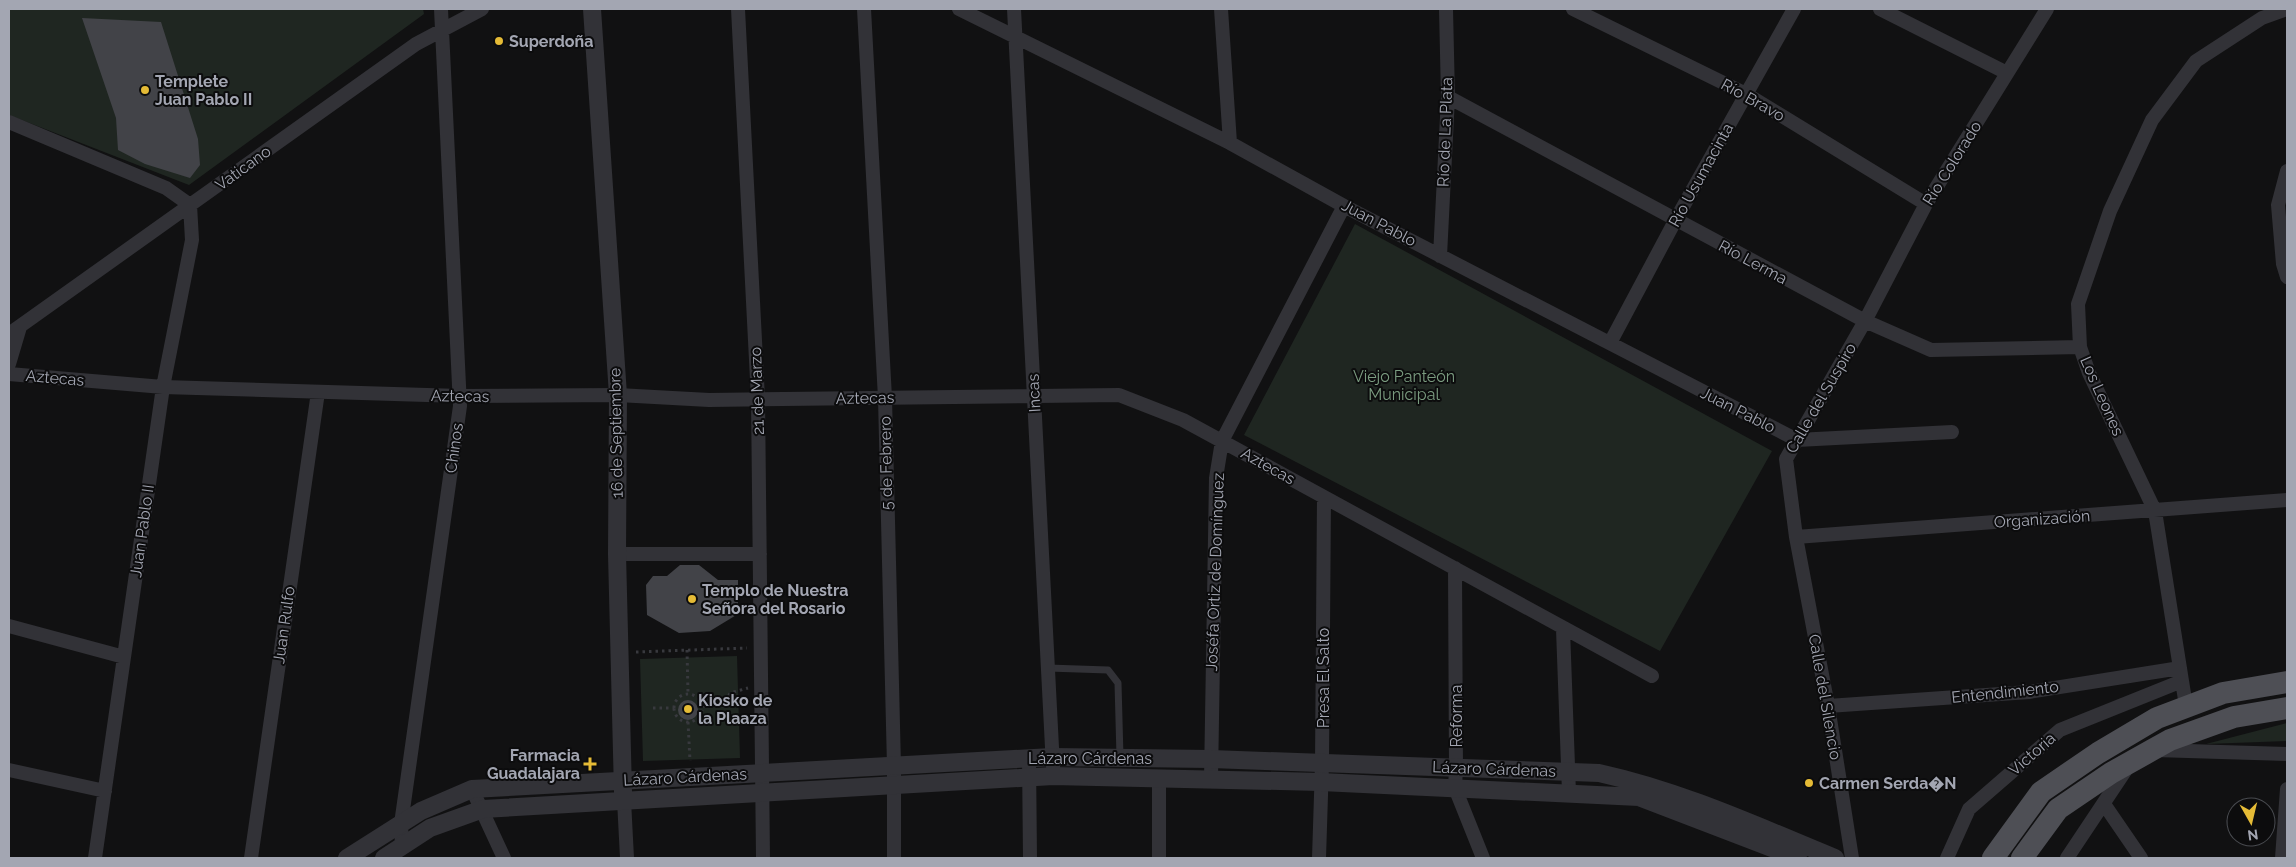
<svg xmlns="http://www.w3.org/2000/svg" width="2296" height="867" font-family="Raleway,sans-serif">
  <rect width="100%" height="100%" fill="#111112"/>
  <path fill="#1f2621" d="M9,9h414l1,5 -235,171 -180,-70z
    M1355,224l417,227 -112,200 -416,-216z
    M737,656l3,102 -97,3 -3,-102z
    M2287,723v18l-81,3z"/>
  <path fill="#424348" d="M82,18l79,4 37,117 2,26 -10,13 -45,-14 -27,-14 -2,-32z
    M680,565h19l19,15h20v34l-28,17 -31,2 -32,-18 -1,-30 7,-9h14z
    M678 710a10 10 0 1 1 20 0a10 10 0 1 1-20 0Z"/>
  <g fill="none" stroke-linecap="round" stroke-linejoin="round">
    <path stroke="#38393e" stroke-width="3" stroke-dasharray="2.5 4" stroke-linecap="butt" d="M687,650l1,43
      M636,652l111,-4
      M674 708a14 14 0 1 1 28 0a14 14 0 1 1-28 0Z
      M703,706h21l6,-13 18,-5
      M653,708h21
      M688,722l2,39"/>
    <path stroke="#323237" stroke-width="7" d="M1048,668l60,2 10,13 2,74"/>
    <path stroke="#323237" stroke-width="14" d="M738,9l20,390 5,459
      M864,9l21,389 9,368v92
      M959,9l271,134 114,63 453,234 155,-8
      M1014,9l39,758
      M1221,9l9,134
      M1573,9l173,85 180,110
      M1880,9l127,64
      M1448,97l417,224 66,29 149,-3
      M9,122l157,66 24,17 2,35 -29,147 -68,471
      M2287,171l-9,34 5,59 4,13
      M1440,256l8,-159 -2,-88
      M9,334l407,-290 66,-35
      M1610,343l65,-122 119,-212
      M9,364l11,-37
      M9,374l154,13 297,9 158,-1 91,5 410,-5 64,25 469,256
      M1796,537l491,-37
      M617,554h143
      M1455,568l1,200 -1,20 28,70
      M9,626l115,31
      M1563,629l6,164
      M1828,706l201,-14 151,-24
      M2186,706l-31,-195 -66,-138 -9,-26 -2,-43 32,-93 42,-91 44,-59 66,-43 25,-9
      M2155,750l132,4
      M1029,758l1,100
      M9,770l96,21
      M1211,779l5,-301 6,-37 122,-235
      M472,789l32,69
      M624,800l3,58
      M2104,804l37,54
      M402,846l-1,-22 59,-418 -19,-397
      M251,858l67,-466
      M1159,858v-81
      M1319,858l3,-94 2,-267
      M1852,858l-24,-152 -32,-169 -10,-78 79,-138 61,-117 121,-195
      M1947,858l22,-49 91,-79 122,-49
      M2067,858l60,-90
      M2282,858l5,-69"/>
    <path stroke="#323237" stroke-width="18" d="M592,9l26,386 -1,159 6,238
      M347,858l74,-47 51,-22 580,-32 159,2 388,14c82,18 158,53 236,85
      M384,858l46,-30 53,-19 570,-33 268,6 318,15 159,61"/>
    <path stroke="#4e4f55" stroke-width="22" d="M1993,858l48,-66 57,-39 59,-35 66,-25 64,-11
      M2022,858l36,-49 53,-36 41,-23 18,-10 64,-23 53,-9"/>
  </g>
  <g fill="#e5bb36" stroke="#0c0c0d" stroke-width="2">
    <circle cx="499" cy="41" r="5"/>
    <circle cx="145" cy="90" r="5"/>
    <circle cx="692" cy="599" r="5"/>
    <circle cx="688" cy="709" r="5"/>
    <path d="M587.5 756.5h5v5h5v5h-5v5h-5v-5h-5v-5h5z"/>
    <circle cx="1809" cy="783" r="5"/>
  </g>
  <g text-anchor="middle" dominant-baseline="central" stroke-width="4" stroke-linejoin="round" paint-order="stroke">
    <g font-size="16" font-weight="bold" fill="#a3a6b2" stroke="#0c0c0d" text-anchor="start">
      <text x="509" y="41">Superdoña</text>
      <text x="155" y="81">Templete<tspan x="155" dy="18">Juan Pablo II</tspan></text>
      <text x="702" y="590">Templo de Nuestra<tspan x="702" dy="18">Señora del Rosario</tspan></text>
      <text x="698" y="700">Kiosko de<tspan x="698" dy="18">la Plaaza</tspan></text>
      <text x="580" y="755" text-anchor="end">Farmacia<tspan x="580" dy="18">Guadalajara</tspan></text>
      <text x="1819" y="783">Carmen Serda�N</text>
    </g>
    <g font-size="16" fill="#a3a6b2" stroke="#0c0c0d">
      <text transform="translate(1753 100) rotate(29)">Río Bravo</text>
      <text transform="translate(1445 132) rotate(-88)">Río de La Plata</text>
      <text transform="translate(1952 163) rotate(-58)">Río Colorado</text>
      <text transform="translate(243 168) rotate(-36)">Vaticano</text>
      <text transform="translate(1701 175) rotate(-61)">Río Usumacinta</text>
      <text transform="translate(1379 223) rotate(28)">Juan Pablo</text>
      <text transform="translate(1753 262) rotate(28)">Río Lerma</text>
      <text transform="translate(55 378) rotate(5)">Aztecas</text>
      <text transform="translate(757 391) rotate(-92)">21 de Marzo</text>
      <text transform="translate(1034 393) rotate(-93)">Incas</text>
      <text transform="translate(460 396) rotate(1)">Aztecas</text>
      <text transform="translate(2102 396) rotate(66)">Los Leones</text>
      <text transform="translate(865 398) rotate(-1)">Aztecas</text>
      <text transform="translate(1821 398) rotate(-60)">Calle del Suspiro</text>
      <text transform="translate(1738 410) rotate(27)">Juan Pablo</text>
      <text transform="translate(616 433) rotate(-91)">16 de Septiembre</text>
      <text transform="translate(454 448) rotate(-82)">Chinos</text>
      <text transform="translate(886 463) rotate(-91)">5 de Febrero</text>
      <text transform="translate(1268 466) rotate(29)">Aztecas</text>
      <text transform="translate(2042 519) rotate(-4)">Organización</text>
      <text transform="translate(142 531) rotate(-82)">Juan Pablo II</text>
      <text transform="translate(1215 572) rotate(-88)">Joséfa Ortiz de Domínguez</text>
      <text transform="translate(284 625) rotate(-82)">Juan Rulfo</text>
      <text transform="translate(1323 678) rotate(-90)">Presa El Salto</text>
      <text transform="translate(2005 692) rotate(-6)">Entendimiento</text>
      <text transform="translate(1825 697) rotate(80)">Calle del Silencio</text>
      <text transform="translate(1456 716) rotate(-90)">Reforma</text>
      <text transform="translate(2032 754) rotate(-41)">Victoria</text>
      <text x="1090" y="758">Lázaro Cárdenas</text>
      <text transform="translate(1494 769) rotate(2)">Lázaro Cárdenas</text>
      <text transform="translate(685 777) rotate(-3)">Lázaro Cárdenas</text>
    </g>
    <g font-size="16" fill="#7b9c80" stroke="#0c0c0d">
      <text x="1404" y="376">Viejo Panteón<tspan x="1404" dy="18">Municipal</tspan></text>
    </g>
  </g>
  <rect width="2296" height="867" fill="none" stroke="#a3a6b2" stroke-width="20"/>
  <g transform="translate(2251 822) rotate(172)"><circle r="24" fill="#0c0c0d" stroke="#484a4f"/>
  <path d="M0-4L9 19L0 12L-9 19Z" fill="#e5bb36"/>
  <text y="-8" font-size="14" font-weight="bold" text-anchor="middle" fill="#a3a6b2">N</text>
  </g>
</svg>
